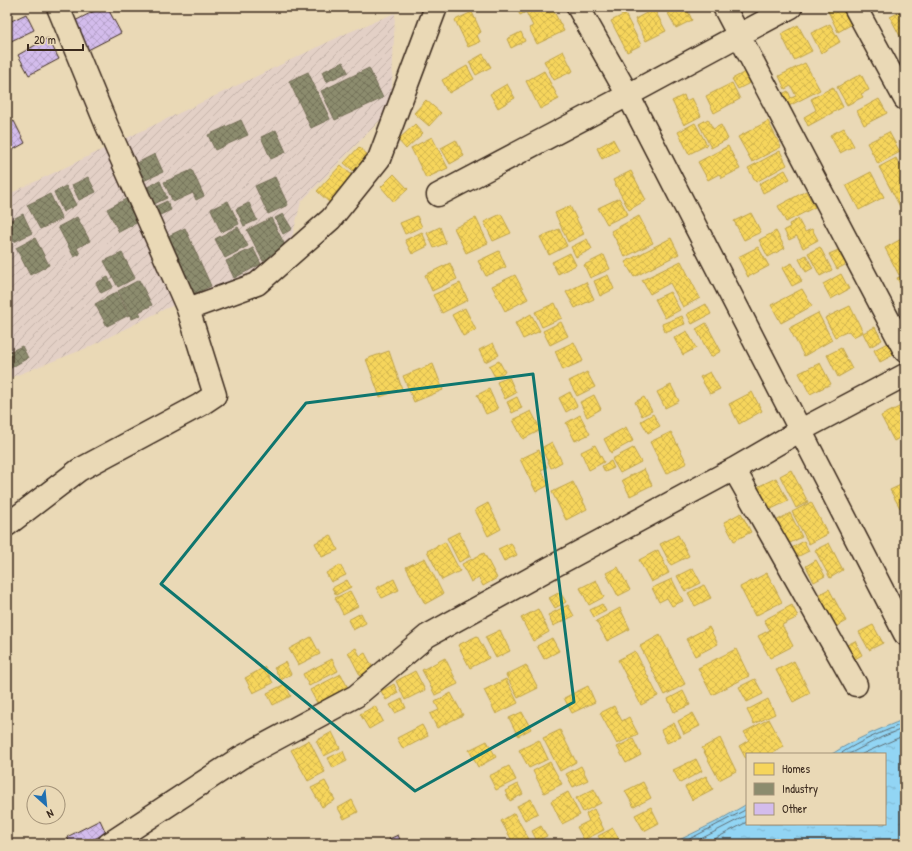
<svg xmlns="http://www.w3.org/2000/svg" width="912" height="851" font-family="'Patrick Hand',sans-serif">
  <defs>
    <pattern id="industrial-furrows" width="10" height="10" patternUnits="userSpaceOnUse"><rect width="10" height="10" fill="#e3d0c6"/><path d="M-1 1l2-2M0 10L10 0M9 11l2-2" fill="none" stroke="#c4b3aa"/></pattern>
    <pattern id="water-ripples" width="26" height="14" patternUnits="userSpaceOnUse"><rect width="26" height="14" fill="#92d5f4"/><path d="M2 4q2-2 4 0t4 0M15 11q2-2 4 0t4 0" fill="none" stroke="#7fb7d1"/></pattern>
    <pattern id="homes-cross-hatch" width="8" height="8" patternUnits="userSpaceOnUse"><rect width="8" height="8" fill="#f6d55c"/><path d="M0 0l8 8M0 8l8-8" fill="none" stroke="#d4b750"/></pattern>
    <pattern id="industry-cross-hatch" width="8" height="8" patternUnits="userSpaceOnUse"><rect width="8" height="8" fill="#8c8c6e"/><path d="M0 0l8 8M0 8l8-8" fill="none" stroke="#74735a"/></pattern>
    <pattern id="building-cross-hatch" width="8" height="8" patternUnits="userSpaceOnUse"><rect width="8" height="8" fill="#d3bcec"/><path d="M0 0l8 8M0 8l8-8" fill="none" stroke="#b6a2ca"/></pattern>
  </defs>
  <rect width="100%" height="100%" fill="#ead9b6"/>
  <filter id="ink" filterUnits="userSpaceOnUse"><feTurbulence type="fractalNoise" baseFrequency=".025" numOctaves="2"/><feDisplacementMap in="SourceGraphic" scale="8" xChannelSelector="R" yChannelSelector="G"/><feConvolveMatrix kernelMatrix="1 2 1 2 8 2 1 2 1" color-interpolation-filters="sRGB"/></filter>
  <g filter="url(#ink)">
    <path fill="url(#industrial-furrows)" d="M395,13l-4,96 -90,93 -14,55 -122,52 -78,39 -80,31v-184l340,-162z"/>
    <path fill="url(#water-ripples)" stroke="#6f919e" d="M905,719v125h-234l45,-22 31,-18v20h138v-70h-53c23,-15 48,-25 73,-35z"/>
    <path fill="url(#homes-cross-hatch)" stroke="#bea249" d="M516,7h32l2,5 3,-2 11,21 -27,13 -8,-16 4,-2 -7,-14 -6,3z
      M668,7h18l6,13 -16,8 -11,-20z
      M826,7h22l8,15 -18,10z
      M654,9l12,22 -20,10 -11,-22z
      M905,9v29l-3,2 -12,-23z
      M472,12l9,20 -4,3 3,7 -12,5 -13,-27z
      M625,14l16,31 -14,7 -16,-31z
      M830,24l10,18 -19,11 -10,-20z
      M798,25l14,26 -18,9 -13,-26z
      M521,32l4,9 -14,7 -4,-9z
      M563,51l10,20 -19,9 -10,-19z
      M483,54l8,13 -15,8 -7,-13z
      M805,63l15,27 -33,17 -7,-12 8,-4 3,7 5,-2 -5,-10 -6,3 -6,-13z
      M467,66l7,13 -25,14 -7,-13z
      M544,71l15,28 -19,10 -14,-28z
      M745,72l5,11 -12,6 -6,-10z
      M861,74l8,16 -8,4 2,3 -16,8 -10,-18z
      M732,83l8,16 -26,14 -8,-17z
      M507,84l8,14 -17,10 -8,-14z
      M833,87l10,20 -35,19 -4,-9 12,-7 -5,-11z
      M684,95l2,6 6,-3 9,18 -17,9 -12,-24z
      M879,99l8,14 -23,12 -7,-14z
      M426,100l15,13 -12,13 -15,-13z
      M708,119l5,10 8,-4 7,14 -17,9 -12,-24z
      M768,121l13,26 -29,15 -14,-25z
      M695,123l12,22 -18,9 -11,-22z
      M415,124l8,9 -17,16 -8,-9z
      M844,128l10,18 -14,7 -10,-18z
      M889,132l11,20 -22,12 -11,-21z
      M432,137l16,31 -22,10 -15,-30z
      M613,139l6,11 -17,9 -5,-11z
      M456,140l8,16 -14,8 -9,-16z
      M728,146l12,23 -18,9 -3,-4 -11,6 -10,-18z
      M359,147l12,11 -14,16 -13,-11z
      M780,151l7,14 -31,17 -8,-14z
      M896,158l4,7 5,-3v54l-26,-49z
      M341,165l14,13 -24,26 -14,-13z
      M785,170l5,9 -27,14 -4,-9z
      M631,171l15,29 -17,10 -16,-30z
      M871,172l13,25 -25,13 -13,-25z
      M394,174l14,15 -14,13 -13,-15z
      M806,191l9,16 -29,15 -8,-16z
      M619,198l9,16 -21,10 -9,-16z
      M570,206l14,28 -16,8 -13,-29z
      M751,213l10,19 -17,8 -10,-19z
      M501,214l10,19 -18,8 -9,-19z
      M417,216l5,11 -17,7 -5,-11z
      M639,216l14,27 -28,14 -14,-26z
      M476,218l12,25 -22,10 -12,-25z
      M798,219l7,13 7,-3 6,11 -15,8 -6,-12 -8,4 -5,-10 6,-3 -1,-3z
      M440,227l6,16 -12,5 -7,-15z
      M559,229l8,17 -18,9 -9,-18z
      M776,231l9,17 -17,9 -9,-17z
      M422,232l6,14 -16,8 -7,-14z
      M671,238l8,16 -45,23 -9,-15z
      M903,238l2,4v15l-5,2 5,9v3l-6,4 -14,-27z
      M587,239l5,10 -16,8 -5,-10z
      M758,247l11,19 -21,11 -10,-20z
      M820,247l12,23 -12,6 -12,-23z
      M843,248l8,14 -14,7 -8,-15z
      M499,251l7,16 -20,9 -8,-15z
      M570,253l6,12 -18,9 -6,-12z
      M604,255l6,14 -20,9 -6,-13z
      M806,255l7,13 -7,4 -7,-13z
      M681,261l19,37 -17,9 -13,-24 -20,11 -8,-14z
      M450,263l7,16 -25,12 -7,-16z
      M792,263l10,18 -10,5 -10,-18z
      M841,274l8,15 -18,10 -8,-15z
      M905,274v29l-5,-9 4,-2 -7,-14z
      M515,275l13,24 -23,12 -13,-25z
      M608,275l6,14 -14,7 -6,-15z
      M586,282l8,17 -19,9 -9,-16z
      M460,283l8,17 -26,13 -9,-18z
      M802,289l10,17 -31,17 -10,-18z
      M670,292l10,18 -15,8 -10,-19z
      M555,303l7,15 -20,9 -7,-15z
      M706,304l5,10 -19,10 -5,-10z
      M850,306l13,26 -10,5 -4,-6 -14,6 -10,-19z
      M465,308l11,22 -13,6 -11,-21z
      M818,313l14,27 -28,16 -15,-28z
      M531,314l9,17 -17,8 -8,-16z
      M682,316l3,8 -20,8 -3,-8z
      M561,322l7,14 -18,9 -7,-14z
      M706,323l15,28 -10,6 -15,-28z
      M875,327l7,13 -12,7 -7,-14z
      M687,331l9,17 -13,7 -9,-17z
      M891,341l6,12 -17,9 -6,-12z
      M574,342l9,19 -20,9 -8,-19z
      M493,343l6,12 -14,7 -6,-12z
      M841,348l11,21 -14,8 -11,-22z
      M389,351l13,38 -22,8 -14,-38z
      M499,361l6,11 -10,5 -6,-11z
      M820,363l11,21 -21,10 -11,-21z
      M433,364l10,26 -29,12 -11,-26z
      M587,372l8,15 -18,9 -8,-15z
      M710,372l10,17 -10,5 -10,-17z
      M509,377l7,16 -11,6 -8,-17z
      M671,385l8,16 -14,7 -8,-16z
      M489,389l9,20 -12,5 -9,-19z
      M570,392l7,14 -11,6 -7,-14z
      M752,392l10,19 -23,13 -10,-20z
      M594,395l7,14 -14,8 -7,-15z
      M517,397l5,11 -10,5 -5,-11z
      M644,397l8,14 -10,5 -7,-14z
      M905,404v31l-11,6 -13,-25z
      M531,411l10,19 -18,9 -10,-19z
      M653,414l7,12 -12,7 -7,-12z
      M580,415l10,19 -15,7 -9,-18z
      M626,427l7,14 -22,12 -7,-14z
      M671,432l16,31 -21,11 -16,-32z
      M905,440v13l-5,-10z
      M552,442l10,20 -11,6 -10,-20z
      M595,445l9,17 -15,8 -8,-18z
      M633,448l8,14 -21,11 -8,-14z
      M539,450l8,17 -6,3 8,15 -13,7 -16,-33z
      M611,461l3,7 -9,4 -3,-6z
      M644,469l8,16 -22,11 -8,-16z
      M791,470l17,32 -12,6 -16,-32z
      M776,478l12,23 -23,11 -12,-23z
      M573,482l14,27 -21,11 -14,-28z
      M905,483v23l-5,2 -10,-18z
      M811,502l17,32 -19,10 -17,-32z
      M488,503l13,26 -13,7 -13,-26z
      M741,513l10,19 -17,9 -10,-19z
      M790,513l12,24 -14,7 -12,-23z
      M459,532l12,24 -12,6 -12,-24z
      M331,535l7,15 -16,7 -7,-14z
      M678,535l11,21 -18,9 -11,-21z
      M804,541l5,10 -14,7 -5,-9z
      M445,542l15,29 -18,9 -15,-29z
      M511,543l6,12 -13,6 -6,-12z
      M829,543l14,27 -13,8 -15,-28z
      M658,550l11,23 -18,9 -12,-22z
      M484,553l13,25 -14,8 -4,-8 -8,4 -9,-18z
      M425,558l18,36 -18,10 -19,-37z
      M816,560l9,16 -11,6 -8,-16z
      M340,565l6,10 -15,7 -5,-9z
      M618,567l12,23 -12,6 -12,-23z
      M693,568l8,15 -16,8 -8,-15z
      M767,573l15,29 -27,14 -15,-29z
      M394,579l5,11 -17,8 -6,-10z
      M672,579l11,22 -11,5 -5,-8 -8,4 -7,-14z
      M347,580l4,7 -15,8 -4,-7z
      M596,580l8,17 -15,8 -9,-17z
      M704,585l7,13 -16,8 -7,-13z
      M829,589l17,32 -18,10 -18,-32z
      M350,591l8,15 -15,8 -8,-16z
      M560,592l6,10 -11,6 -6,-10z
      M602,604l4,7 -12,6 -4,-7z
      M568,605l6,11 -21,10 -5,-11z
      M792,605l6,12 -16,8 11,21 -23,12 -12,-22 12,-6 -6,-10z
      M620,608l10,21 -23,12 -11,-20z
      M538,609l11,23 -16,9 -12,-23z
      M361,613l5,10 -13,7 -5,-10z
      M873,625l10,18 -14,7 -10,-18z
      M709,627l9,17 -23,12 -9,-17z
      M500,630l10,21 -14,7 -11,-21z
      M660,635l25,49 -20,11 -25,-49z
      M477,636l12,22 -19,10 -12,-23z
      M311,637l9,17 -22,11 -9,-16z
      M552,638l7,13 -15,8 -7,-13z
      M855,641l7,14 -11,6 -8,-14z
      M356,648l4,8 5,-3 9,17 -13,7 -13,-25z
      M736,649l13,27 -37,19 -14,-27z
      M635,651l23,45 -17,9 -23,-45z
      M445,658l13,26 -23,11 -13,-25z
      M332,659l6,12 -29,15 -6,-12z
      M794,661l16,32 -17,9 -17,-32z
      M285,662l6,12 -10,6 -7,-12z
      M526,665l12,23 -20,10 -12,-23z
      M265,667l8,16 -20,10 -8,-15z
      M415,671l10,19 -20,10 -9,-19z
      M341,674l10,20 -30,16 -11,-20z
      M506,679l12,24 -22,11 -12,-24z
      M755,679l8,15 -16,8 -8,-15z
      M285,684l6,12 -18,9 -6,-12z
      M394,684l4,9 -12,7 -5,-9z
      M588,686l7,16 -23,11 -8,-15z
      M683,691l7,14 -16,7 -6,-13z
      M451,693l12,22 -26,13 -7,-14 9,-4 -4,-8z
      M402,699l4,9 -11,5 -5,-8z
      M768,699l7,15 -21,10 -7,-14z
      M375,706l8,15 -14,8 -9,-15z
      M614,706l8,15 7,-4 9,17 -21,10 -17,-31z
      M522,712l9,17 -13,7 -9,-18z
      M693,713l7,13 -16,8 -6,-13z
      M769,719l15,28 -14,7h-23v7l-8,-15 10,-6 -5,-8z
      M674,723l7,14 -14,6 -6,-13z
      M422,725l6,11 -25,13 -6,-11z
      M560,730l16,32 -16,9 -17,-33z
      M332,732l8,16 -16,8 -8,-15z
      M720,738l16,33 -17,9 -17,-32z
      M633,739l8,16 -15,8 -9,-16z
      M309,740l16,32 -17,9 -17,-31z
      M539,740l9,19 -19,9 -10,-18z
      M487,741l9,16 -18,10 -9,-17z
      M343,751l4,10 -14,7 -5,-10z
      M696,759l6,12 -22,12 -7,-13z
      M550,762l12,22 -18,9 -11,-22z
      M509,766l7,14 -20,10 -7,-14z
      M581,766l7,14 -15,7 -7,-13z
      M706,776l7,13 -21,11 -7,-13z
      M325,781l10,19 -13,7 -11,-19z
      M643,782l8,16 -17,9 -9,-16z
      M518,784l5,10 -13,7 -5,-10z
      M594,789l7,14 -18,9 -7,-14z
      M568,792l12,23 -18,9 -11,-23z
      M531,799l7,14 -13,7 -8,-14z
      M352,800l6,12 -14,7 -6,-11z
      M651,807l8,16 -15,8 -9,-16z
      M594,809l10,21 -20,10 -7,-13 12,-6 -3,-7z
      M514,813l16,28 -6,3h-10l-13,-23z
      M541,826l6,10 -10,5 -5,-10z
      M613,828l7,13 -6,3h-11l-5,-8z"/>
    <path fill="url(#industry-cross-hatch)" stroke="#746f56" d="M343,62l5,10 -22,10 -4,-10z
      M369,68l14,30 -48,22 -14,-29z
      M308,72l22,47 -19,9 -22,-47z
      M241,120l7,15 -33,15 -7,-15z
      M276,130l10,22 -15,7 -10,-22z
      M155,154l8,18 -22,10 -8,-17z
      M192,170l12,26 -8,4 -3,-7 -20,9 -9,-20z
      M88,177l8,15 -17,8 -7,-15z
      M275,177l13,28 -20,9 -13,-28z
      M160,181l7,17 -15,7 -7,-17z
      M66,186l10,19 -13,7 -9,-20z
      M50,194l12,25 -22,10 -13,-24z
      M126,199l12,23 -19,10 -12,-23z
      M167,201l4,9 -11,5 -4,-9z
      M228,201l11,23 -18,8 -10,-23z
      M249,203l8,17 -13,6 -8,-17z
      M23,214l9,19 -18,9 -7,-15v-5z
      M283,214l9,15 -9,5 -8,-16z
      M77,217l13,24 -13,7 3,6 -6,3 -16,-30z
      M271,218l16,31 -24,12 -16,-31z
      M238,227l10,19 -23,12 -10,-19z
      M185,228l26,58 -21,10 -26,-58z
      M35,238l14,27 -19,10 -14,-27z
      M253,248l8,16 -27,14 -8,-17z
      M122,253l13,25 -17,9 -14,-26z
      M108,277l5,10 -12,6 -5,-10z
      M139,280l13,25 -13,7 2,3 -9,4 -14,-28z
      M117,292l12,23 -22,11 -12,-22z
      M22,346l6,12 -21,12v-17z"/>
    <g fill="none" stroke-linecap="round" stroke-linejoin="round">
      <path stroke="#5e6e74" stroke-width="1" d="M840,754c20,-13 42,-22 65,-31
        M849,754l33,-17 23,-9
        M862,754l43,-19
        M680,844l67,-35
        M691,844l56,-29
        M705,844l42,-22"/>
    </g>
    <path fill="url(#building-cross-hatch)" stroke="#3b2a1e" d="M102,7h5l14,26 -37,19 -15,-28z
      M26,14l8,16 -23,11 -4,-8v-10z
      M48,38l11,21 -30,16 -11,-20z
      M14,121l11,22 -18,10v-29z
      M100,820l6,13 -22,11h-2l-1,-3 -7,3h-3l-4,-7z
      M398,835l4,9h-10l-3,-5z
      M475,839l3,5h-12v-1z"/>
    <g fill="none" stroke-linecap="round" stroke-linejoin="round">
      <g stroke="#3b2a1e" stroke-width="25">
        <path id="minor" d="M578,7l50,88 277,539
          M724,7l181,344
          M855,7l50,92
          M438,195l190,-100 163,-88
          M188,309l69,-25 74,-65 48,-60 57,-152
          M734,469l122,216
          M7,525l72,-55 121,-65 15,-10 -27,-86 -81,-183 -49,-119
          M109,844l131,-86 116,-62 71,-60 123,-68 184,-99 67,-39 104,-55"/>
      </g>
      <use href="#minor" stroke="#ead9b6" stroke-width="22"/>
    </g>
  </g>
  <path fill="none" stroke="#0f766e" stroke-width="3" stroke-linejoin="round" d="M533,374l41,328 -159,89 -254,-207 145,-181z"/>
  <rect width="912" height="851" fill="none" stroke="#ead9b6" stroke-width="24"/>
  <rect x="12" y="12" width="888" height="827" fill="none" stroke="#3b2a1e" stroke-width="1.5" filter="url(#ink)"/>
  <rect x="746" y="753" width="140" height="72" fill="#ead9b6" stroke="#a49379"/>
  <rect x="754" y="763" width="20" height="12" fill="#f6d55c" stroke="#a49379"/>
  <text x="782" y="773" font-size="12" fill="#3b2a1e">Homes</text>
  <rect x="754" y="783" width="20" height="12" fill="#8c8c6e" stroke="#a49379"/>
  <text x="782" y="793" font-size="12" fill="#3b2a1e">Industry</text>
  <rect x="754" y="803" width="20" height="12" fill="#d3bcec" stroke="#a49379"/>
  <text x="782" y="813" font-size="12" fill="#3b2a1e">Other</text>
  <g transform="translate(46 805) rotate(153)"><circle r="19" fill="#ead9b6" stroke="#a49379"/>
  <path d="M0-3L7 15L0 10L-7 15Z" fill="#1f6fb2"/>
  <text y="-6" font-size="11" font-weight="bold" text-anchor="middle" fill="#3b2a1e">N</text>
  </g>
  <path d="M28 44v6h55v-6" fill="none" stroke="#3b2a1e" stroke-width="2"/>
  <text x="34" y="44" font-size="12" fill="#3b2a1e" stroke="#ead9b6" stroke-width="3" paint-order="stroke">20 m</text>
</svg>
